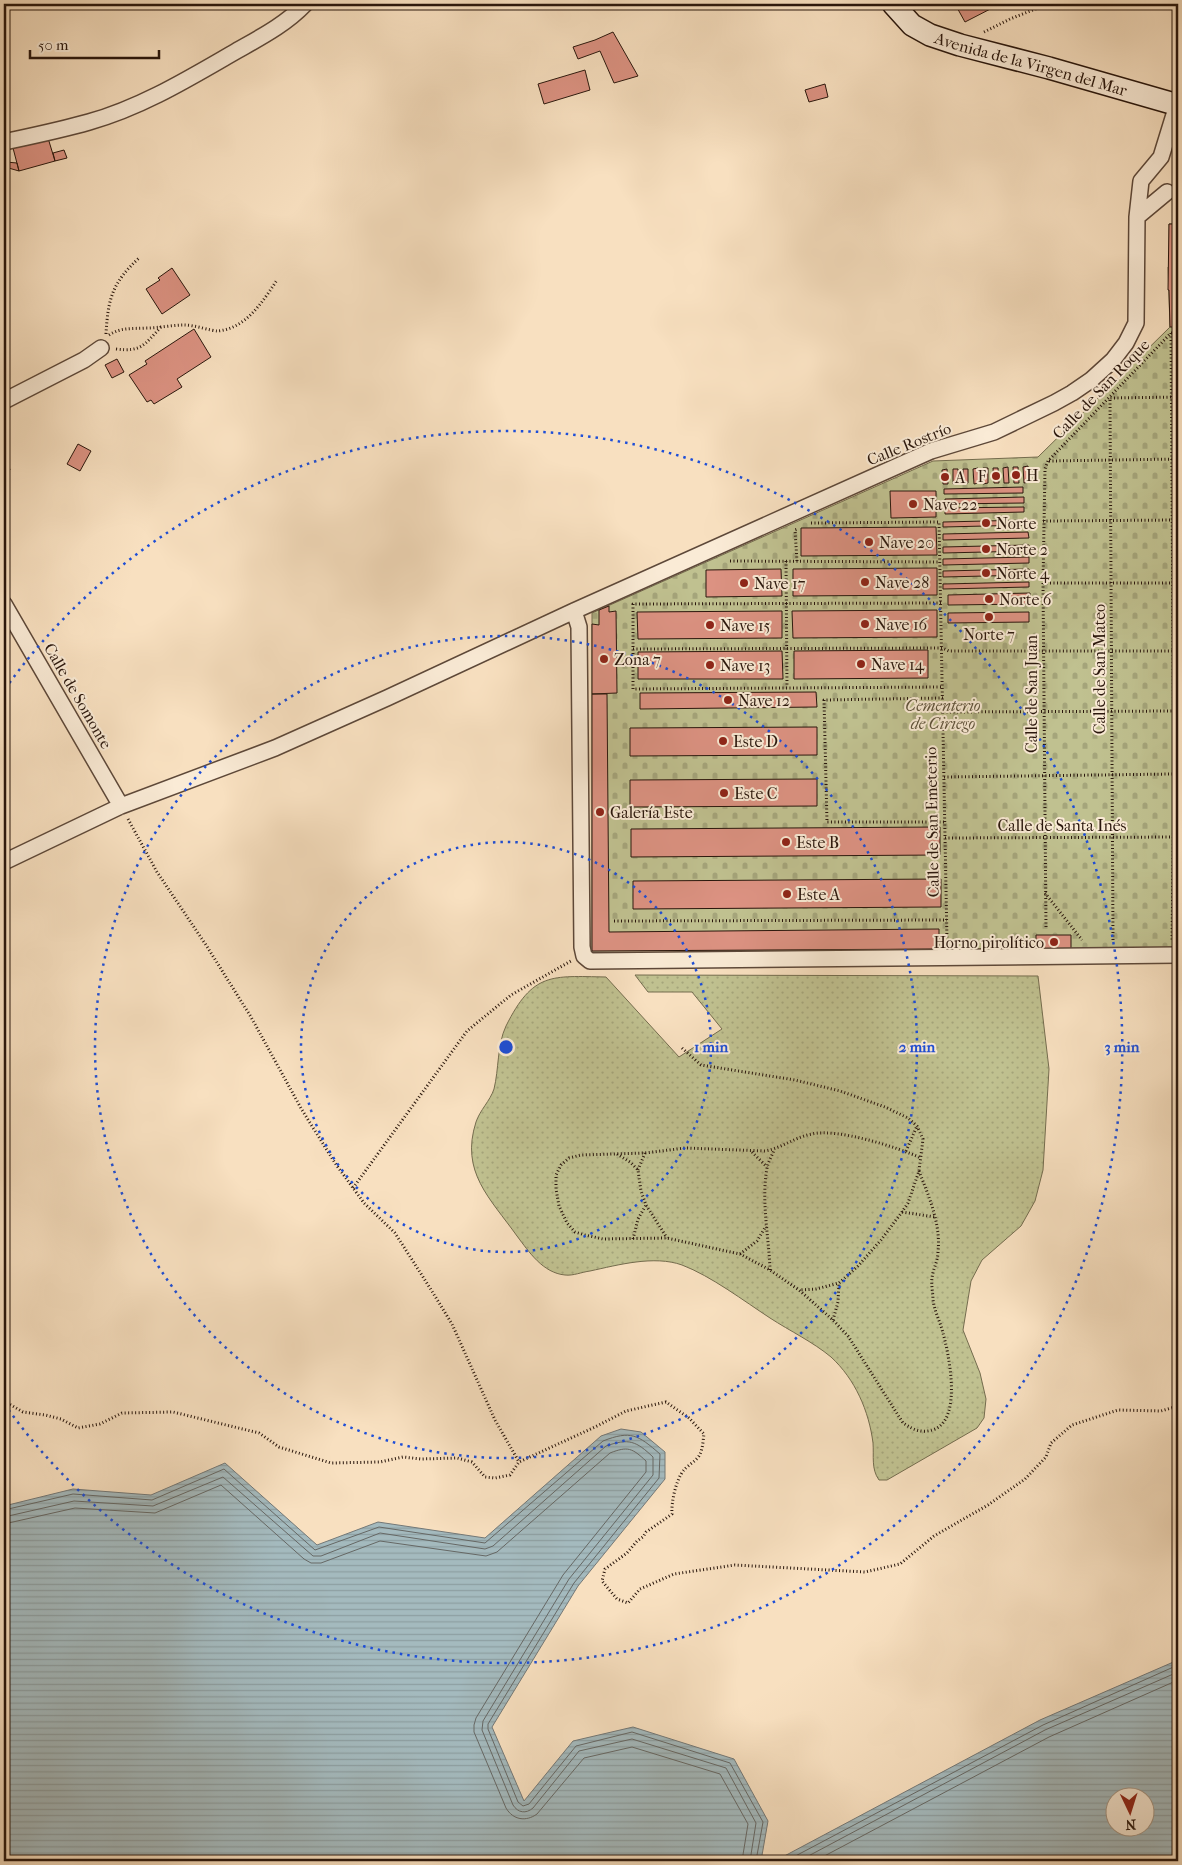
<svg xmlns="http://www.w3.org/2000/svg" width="1182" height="1865" font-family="'IM FELL French Canon',serif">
  <defs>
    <pattern id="cemetery-stones" width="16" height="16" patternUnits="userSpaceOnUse" patternTransform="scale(1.25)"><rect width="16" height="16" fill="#c0c190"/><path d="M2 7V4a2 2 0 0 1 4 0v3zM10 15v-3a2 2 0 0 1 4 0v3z" fill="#a5a57b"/></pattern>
    <pattern id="park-dots" width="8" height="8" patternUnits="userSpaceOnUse" patternTransform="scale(1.25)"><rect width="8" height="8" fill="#c0c190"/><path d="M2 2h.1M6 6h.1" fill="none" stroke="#a5a57b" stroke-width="1.8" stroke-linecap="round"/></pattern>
    <pattern id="water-rules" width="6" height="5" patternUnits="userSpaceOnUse" patternTransform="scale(1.25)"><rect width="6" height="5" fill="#a4babe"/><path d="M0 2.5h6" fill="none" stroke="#8d9fa2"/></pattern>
  </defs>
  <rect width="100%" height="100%" fill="#f8e0c0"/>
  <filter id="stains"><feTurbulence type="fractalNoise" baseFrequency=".004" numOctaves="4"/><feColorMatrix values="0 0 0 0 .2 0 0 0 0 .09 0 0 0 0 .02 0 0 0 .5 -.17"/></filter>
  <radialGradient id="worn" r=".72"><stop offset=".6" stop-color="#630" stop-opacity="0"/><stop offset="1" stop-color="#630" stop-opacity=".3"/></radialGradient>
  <path fill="url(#cemetery-stones)" stroke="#746c4e" d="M1169,224h9v725l-586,2v-338l341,-152 105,-4 132,-130 -2,-60h1z"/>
  <path fill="url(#park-dots)" stroke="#746c4e" d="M635,975l403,1 11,93 -6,101 -8,31 -14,25 -39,34 -11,21 -8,49 17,43 6,26 -2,19 -7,10 -90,52h-8c-8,-11 -5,-24 -6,-37 -4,-32 -18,-64 -42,-86 -18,-15 -41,-26 -61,-39 -26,-17 -59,-42 -88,-53 -28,-10 -64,0 -92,6 -8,1 -17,5 -25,4 -22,-2 -36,-23 -48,-39 -27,-38 -57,-64 -41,-114 4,-12 14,-21 18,-33 5,-20 3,-44 12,-63 27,-54 45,-50 100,-49l73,80 43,-28 -30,-37h-44z"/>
  <path fill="url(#water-rules)" stroke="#737877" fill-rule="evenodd" d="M621,1429l20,3 24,20v27l-87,107 -86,141 32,74 49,-60 60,-14 101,32 34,62 -7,40h-757v-355l69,-17 78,6 74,-32 92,82 61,-23 107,16 116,-102z
    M1178,1660v201h-403l265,-141zM1114,1798h30v30h-30z"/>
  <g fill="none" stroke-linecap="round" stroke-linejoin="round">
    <path stroke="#666865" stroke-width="1" d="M4,1510l69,-16 79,6 72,-31 91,81 64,-23 106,16 118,-102c28,-11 35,-6 57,13l-1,24 -85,105 -86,141v5l30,73 5,4 6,-2 47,-58 56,-14 98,31 33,59 -7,39
      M4,1517l70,-16 79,5 70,-29 90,79h8l59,-23 105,16 8,-3 113,-100c23,-8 30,-5 47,11v18l-84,104 -86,142 -1,9 31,75c5,8 13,9 20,3l46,-57 53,-12 94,29 30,55 -6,38
      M4,1524l71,-16 80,5 66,-28 83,74 7,4h10l59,-22 106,15 11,-4 113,-99c18,-7 22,-5 36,8v11l-83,103 -87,143 -2,7v7l32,76c7,12 20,14 31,6l47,-56 48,-11 88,27 28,50 -6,37
      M786,1861l257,-136 135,-60
      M799,1861l246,-131 133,-58
      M815,1861l234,-124 129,-57"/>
  </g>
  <path fill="#dc9282" stroke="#29160c" d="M955,4h45l-35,18z
    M613,32l25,44 -24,7 -14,-32 -22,8 -5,-12 22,-7z
    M585,70l5,20 -46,14 -6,-20z
    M825,84l3,13 -19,5 -4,-12z
    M48,138l7,23 -36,10 -6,-23z
    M64,150l3,8 -12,3 -2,-8z
    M6,162l11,1 2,8 -14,-4z
    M1169,224h9v103h-8l-1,-37h-1z
    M172,268l18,27 -28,19 -16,-25 14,-9 -2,-2z
    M194,329l17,28 -34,22 5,8 -28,17 -3,-4 -4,2 -18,-27 18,-11 -2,-3z
    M117,359l7,13 -12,6 -7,-13z
    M78,444l13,7 -11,20 -13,-7z
    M4,450l6,20 -6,2z
    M1028,466l1,16 -5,1 -1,-16z
    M1008,467l1,16h-5l-1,-15z
    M1013,467h5l1,16h-5z
    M978,468l1,15 -5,1 -1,-15z
    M983,468h5v15l-5,1z
    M993,468h5l1,15h-5z
    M947,469l1,15h-5l-1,-14z
    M953,469h5v15h-5z
    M963,469h5v14l-5,1z
    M1023,487v6l-79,1v-5z
    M890,491h46v26l-45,1z
    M1024,497v6l-79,1v-5z
    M1024,507v5l-79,2v-6z
    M1028,520l1,5 -86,2v-5z
    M936,527l1,28 -136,1v-28z
    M1028,532l1,6 -86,2v-6z
    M1029,545v6l-86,2v-6z
    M1029,557v6l-86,2v-6z
    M937,568v27l-144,1v-27z
    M781,569l1,27 -76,1v-27z
    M1029,569v6l-86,2v-6z
    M1029,582v5l-86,2v-5z
    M1030,593v11l-82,1v-10z
    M609,606v6l7,-1 1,82 -25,1v-70l7,1v-15z
    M937,610v27l-144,1 -1,-27z
    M782,611v27l-144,1 -1,-27z
    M1029,612v10l-81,1v-10z
    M928,650v28l-134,1v-28z
    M782,651l1,28h-145v-27z
    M816,692l1,15 -177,2v-16z
    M592,694h15l2,238 330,-3v20l-347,2z
    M817,727v28l-187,1v-28z
    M817,779v27l-187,1v-27z
    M940,827v28l-309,2v-28z
    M941,879v28l-308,2v-28z
    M1036,935h35v14h-35z"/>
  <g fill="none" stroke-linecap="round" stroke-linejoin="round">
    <g stroke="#5d4839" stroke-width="18">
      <path id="minor" d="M4,142c28,-6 57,-12 85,-20 51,-14 99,-43 144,-69 26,-15 52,-28 72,-49
        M1137,217l30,-25
        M4,401l80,-41 17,-12
        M4,604l117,202
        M574,611l5,16 3,320 2,9 6,5 588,-6
        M4,862l117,-56 154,-58 112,-50 187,-87 357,-160 63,-19 60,-29 18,-10 19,-13 22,-20 13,-17 10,-20 1,-106 4,-36 20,-24 16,-52"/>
    </g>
    <g stroke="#29160c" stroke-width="24">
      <g id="secondary">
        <path id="s1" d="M893,4l19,21 18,10 30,10 89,23 129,37"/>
      </g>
    </g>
    <path stroke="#29160c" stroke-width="3" stroke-dasharray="1 2.5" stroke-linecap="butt" d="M984,32l26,-13 38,-15
      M1171,333l3,459 -2,149
      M1171,333h7
      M106,334c2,-37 7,-52 34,-77
      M109,335c12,-8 23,-6 37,-7 13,0 26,-3 38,-3 11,0 27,6 34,6 29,-3 45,-30 59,-51
      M116,349c26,3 28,-4 45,-22
      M1049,461l129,-2
      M1043,521l135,-1
      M811,523l128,-1 8,419h1
      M730,561l210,1
      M786,561l1,126
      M797,561l-2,-31 3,-1
      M1043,583h135
      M941,603l-308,1v85l309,-2
      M633,649l309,-1 7,3h229
      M943,698l-119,2 3,122h118
      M943,712l235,-1
      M944,777l229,-3
      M128,819l29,53 49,73 45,72 51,93 33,53 29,40 31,30 35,55 22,36 43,96 24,42
      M945,838l233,-1
      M1045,893l37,47
      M614,921l333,-1
      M1046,927l-3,-344 2,-114 3,-8 122,-127
      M1113,940l-3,-542 68,-1
      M682,1048l19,17 94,15 45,11 45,16 23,11 9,8 6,13 -4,32 -11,32 -6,9 -21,28 -23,26 -19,17 -23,6 -17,1
      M906,1151l11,-25
      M752,1152l15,15
      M617,1154l13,8 8,8 3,21 5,14 21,33
      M638,1170l7,-17
      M919,1171c10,26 22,53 19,81 0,9 -5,17 -6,26 -1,7 1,15 1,22 2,13 7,21 10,33 6,22 19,84 -8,96 -13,5 -21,1 -32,-6l-55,-87 -15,-16 -34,-30 -29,-20 -30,-16 -73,-16 -64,1 -18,-4 -10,-3 -8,-9 -8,-17 -3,-17v-14l5,-10 8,-7 12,-3 64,-2 40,-5 80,3c17,-3 30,-14 47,-17 25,-6 85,13 109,24
      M353,1188l114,-157 44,-36 60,-34
      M902,1212l33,5
      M633,1239l5,-20 8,-14
      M740,1254l17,-13 9,-15
      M770,1270c-1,-33 -9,-68 -3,-102 1,-6 5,-12 7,-18
      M833,1320l5,-18 1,-19
      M4,1401l19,11 22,3 16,4 17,9 22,-4 22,-11 51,-1 86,21 20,14 52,16 49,-1 23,-5 18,2 36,-1 15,4 13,15 10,1 15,-3 9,-13 76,-35 31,-16 40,-9 23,16 15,16c-1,6 -1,14 -4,20 -2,6 -12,11 -16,16 -8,9 -13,33 -12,44l-26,18 -3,5 -6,4 -10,12 -22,16 -3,12 15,18 11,4 12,-14 34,-15 61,-9 130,7 35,-8 34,-28 54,-31 37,-26 21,-22 5,-14 21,-18 46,-15 43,1 17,-5"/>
    <use href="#minor" stroke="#faebd6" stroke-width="15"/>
    <use href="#secondary" stroke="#faebd6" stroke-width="21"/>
  </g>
  <g fill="none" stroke="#1d4ed8" stroke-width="2.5" stroke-dasharray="2.5 5">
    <circle cx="506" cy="1047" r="205"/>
    <circle cx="506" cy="1047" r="411"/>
    <path d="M5 689A616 616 0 1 1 5 1405"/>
  </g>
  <g fill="#8f2418" stroke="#faebd6" stroke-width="2">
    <circle cx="1016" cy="475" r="5"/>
    <circle cx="996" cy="476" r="5"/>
    <circle cx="945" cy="477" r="5"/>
    <circle cx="913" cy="504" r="5"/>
    <circle cx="986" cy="523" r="5"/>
    <circle cx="869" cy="542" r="5"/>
    <circle cx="986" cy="549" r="5"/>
    <circle cx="986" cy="573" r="5"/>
    <circle cx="865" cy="582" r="5"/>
    <circle cx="744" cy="583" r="5"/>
    <circle cx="989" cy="599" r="5"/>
    <circle cx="989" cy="617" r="5"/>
    <circle cx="865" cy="624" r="5"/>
    <circle cx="710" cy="625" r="5"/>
    <circle cx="604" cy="659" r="5"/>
    <circle cx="861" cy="664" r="5"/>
    <circle cx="710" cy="665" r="5"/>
    <circle cx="728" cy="700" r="5"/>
    <circle cx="723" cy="741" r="5"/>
    <circle cx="724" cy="793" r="5"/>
    <circle cx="600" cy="812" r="5"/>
    <circle cx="786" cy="842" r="5"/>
    <circle cx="787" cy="894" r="5"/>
    <circle cx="1054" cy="942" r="5"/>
  </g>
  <g text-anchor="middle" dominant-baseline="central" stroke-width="4" stroke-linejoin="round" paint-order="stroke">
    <g font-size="16" fill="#29160c" stroke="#faebd6">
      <text stroke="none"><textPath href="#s1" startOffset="154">Avenida de la Virgen del Mar</textPath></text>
      <text transform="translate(1101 389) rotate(-46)">Calle de San Roque</text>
      <text transform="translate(909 444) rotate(-22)">Calle Rostrío</text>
      <text transform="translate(1099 669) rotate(-90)">Calle de San Mateo</text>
      <text transform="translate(1031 694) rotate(-90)">Calle de San Juan</text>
      <text transform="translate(78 696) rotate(60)">Calle de Somonte</text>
      <text transform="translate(932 822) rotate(-91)">Calle de San Emeterio</text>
      <text x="1062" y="825">Calle de Santa Inés</text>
    </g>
    <g font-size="16" fill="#29160c" stroke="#faebd6" text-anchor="start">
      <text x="1026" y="475">H</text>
      <text x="986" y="476" text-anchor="end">F</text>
      <text x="955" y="477">A</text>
      <text x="923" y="504">Nave 22</text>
      <text x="996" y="523">Norte</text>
      <text x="879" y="542">Nave 20</text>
      <text x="996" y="549">Norte 2</text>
      <text x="996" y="573">Norte 4</text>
      <text x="875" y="582">Nave 28</text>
      <text x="754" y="583">Nave 17</text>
      <text x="999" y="599">Norte 6</text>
      <text x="875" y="624">Nave 16</text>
      <text x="720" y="625">Nave 15</text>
      <text x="989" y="634" text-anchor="middle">Norte 7</text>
      <text x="614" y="659">Zona 7</text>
      <text x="871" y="664">Nave 14</text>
      <text x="720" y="665">Nave 13</text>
      <text x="738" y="700">Nave 12</text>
      <text x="733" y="741">Este D</text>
      <text x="734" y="793">Este C</text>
      <text x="610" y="812">Galería Este</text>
      <text x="796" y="842">Este B</text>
      <text x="797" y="894">Este A</text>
      <text x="1044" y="942" text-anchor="end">Horno pirolítico</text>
    </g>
    <g font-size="16" font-style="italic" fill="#5e523a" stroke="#faebd6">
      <text x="943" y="705">Cementerio<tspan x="943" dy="18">de Ciriego</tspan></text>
    </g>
  </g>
  <circle cx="506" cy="1047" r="8" fill="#1d4ed8" stroke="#faebd6" stroke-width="2.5"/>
  <g font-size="15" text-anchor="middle" font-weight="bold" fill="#1d4ed8" stroke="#faebd6" stroke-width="4" stroke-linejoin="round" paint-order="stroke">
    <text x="711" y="1052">1 min</text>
    <text x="917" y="1052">2 min</text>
    <text x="1122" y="1052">3 min</text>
  </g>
  <rect width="1182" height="1865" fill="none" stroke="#f8e0c0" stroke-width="20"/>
  <rect x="5" y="5" width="1172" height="1855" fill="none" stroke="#29160c" stroke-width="2.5"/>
  <rect x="10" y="10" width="1162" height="1845" fill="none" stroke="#29160c"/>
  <g transform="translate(1130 1812) rotate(176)"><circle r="24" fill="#faebd6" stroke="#a69685"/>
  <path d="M0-4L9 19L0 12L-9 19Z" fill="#8f2418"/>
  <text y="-8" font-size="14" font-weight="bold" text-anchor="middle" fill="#29160c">N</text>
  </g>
  <path d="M30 50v8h129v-8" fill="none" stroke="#29160c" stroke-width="2.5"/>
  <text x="38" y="50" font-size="15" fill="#29160c" stroke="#faebd6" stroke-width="4" paint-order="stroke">50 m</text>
  <rect width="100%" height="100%" filter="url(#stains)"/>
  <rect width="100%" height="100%" fill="url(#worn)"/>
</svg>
